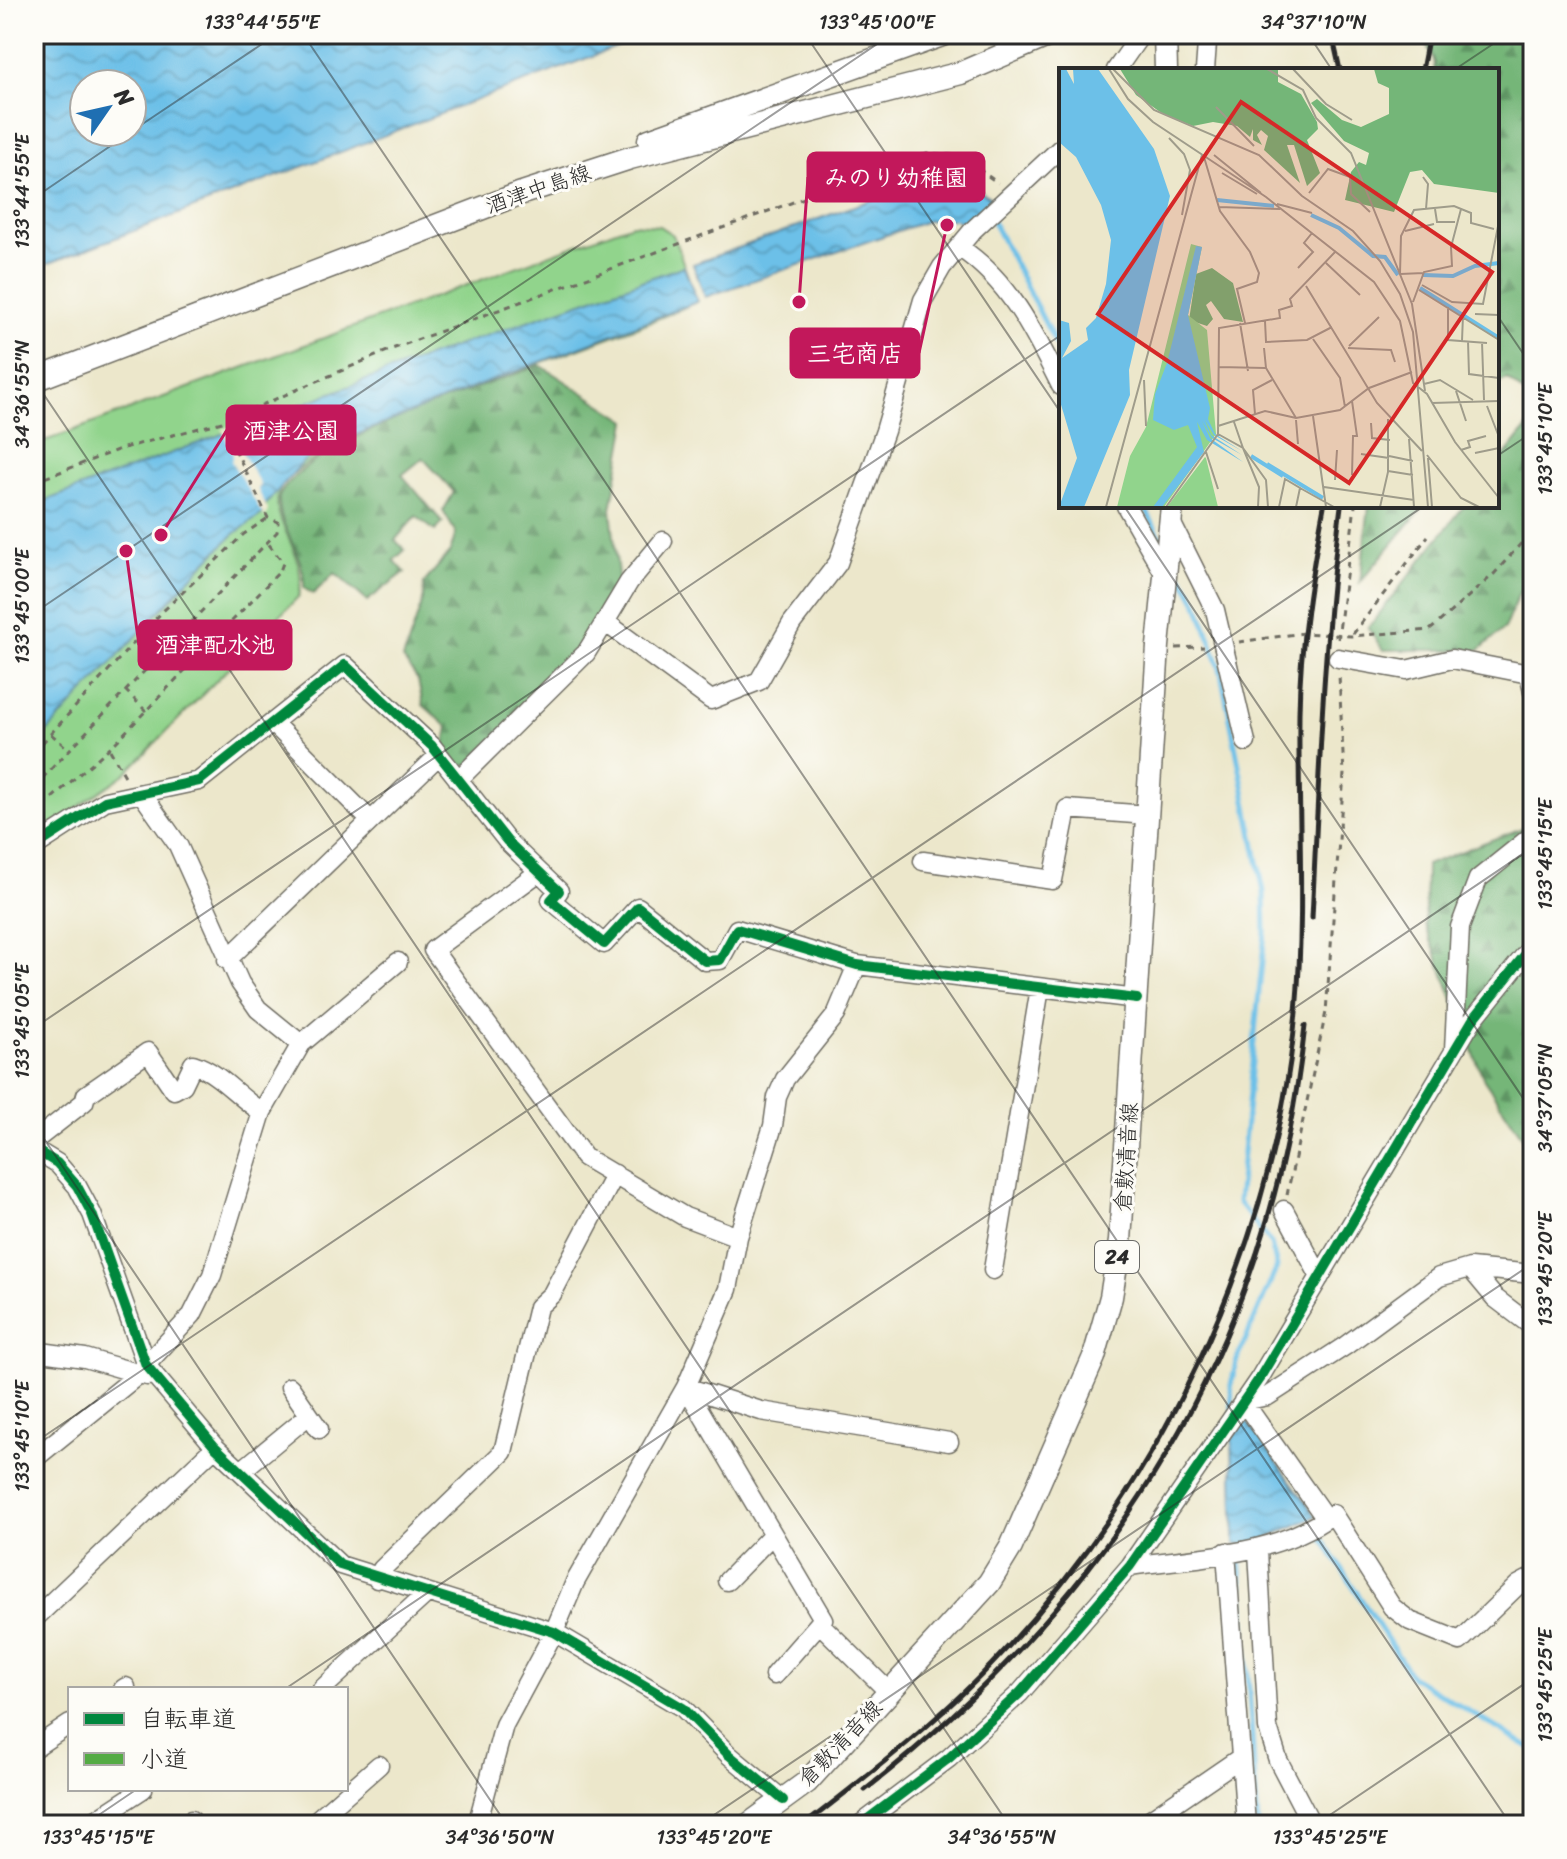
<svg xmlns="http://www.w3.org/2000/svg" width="1567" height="1859" font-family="Sriracha,'Klee One',sans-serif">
  <defs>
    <pattern id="forest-firs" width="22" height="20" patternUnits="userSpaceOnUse" patternTransform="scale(2)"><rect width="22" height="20" fill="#74b678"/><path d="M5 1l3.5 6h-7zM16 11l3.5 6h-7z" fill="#5f9463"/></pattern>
    <pattern id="water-waves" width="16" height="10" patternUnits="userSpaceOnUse" patternTransform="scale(2)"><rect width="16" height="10" fill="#6cc0e8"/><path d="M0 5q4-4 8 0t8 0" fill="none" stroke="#599cbc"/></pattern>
  </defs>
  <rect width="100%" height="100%" fill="#fdfcf7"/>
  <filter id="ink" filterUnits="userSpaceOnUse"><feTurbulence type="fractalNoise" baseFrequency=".0125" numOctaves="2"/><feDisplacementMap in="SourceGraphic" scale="16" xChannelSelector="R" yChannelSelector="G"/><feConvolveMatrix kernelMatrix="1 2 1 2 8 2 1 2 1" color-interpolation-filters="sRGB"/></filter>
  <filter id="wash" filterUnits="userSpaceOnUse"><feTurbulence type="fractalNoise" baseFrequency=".006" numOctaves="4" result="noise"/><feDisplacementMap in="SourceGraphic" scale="32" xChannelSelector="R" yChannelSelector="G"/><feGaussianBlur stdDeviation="1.8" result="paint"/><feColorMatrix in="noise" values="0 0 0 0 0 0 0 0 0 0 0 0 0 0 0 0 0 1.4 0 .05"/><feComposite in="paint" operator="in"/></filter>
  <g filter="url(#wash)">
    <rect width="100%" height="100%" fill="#ece7cb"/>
    <path fill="url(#forest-firs)" stroke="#507052" stroke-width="2" d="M1422,34h111v367l-26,-22 -10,5v-314h-63l1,-7z
      M540,365l87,56 -16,88 8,75 -42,67 -109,114 -10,1 -14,-18 4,-21 -25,-22 -5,-25 -15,-21 20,-59 1,-17 26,-31 6,-19 -13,-22 11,-19 -31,-34 -21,17 41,48 -8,8 -19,-15 -21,24 10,10 -11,10 11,12 -38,29 -32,-28 -22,21 -9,-6c2,-34 -26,-58 -25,-91 25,-55 201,-109 261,-132z
      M1533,416v144l-29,69 -25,21h-96l-15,-22 96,-122h33v-41l35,-43z
      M1369,506h55l-64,76z
      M1533,824v328l-49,-72 -59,-155 1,-60z"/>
    <path fill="#91d48c" stroke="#5e805c" stroke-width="2" d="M632,224l27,2 14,9 24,66c-70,39 -395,131 -418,191 -11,28 30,60 20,104l-174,178 -91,64v-393z"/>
    <path fill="url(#water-waves)" stroke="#4c768a" stroke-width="2" fill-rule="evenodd" d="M34,34h616l-616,235zM84,84h48v48h-48z
      M944,178l23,4 25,17 -22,27 -16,-7 -27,2 -222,76 -12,-33 231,-83z
      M684,266l13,35 -3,2 -227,87 -141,57 -23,15 -37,42 -4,10 -29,21 -31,31 -168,180v-241l417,-157z
      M1246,1420l70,96 -62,28h-19l-3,-105z"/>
    <path fill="#ece7cb" d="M228,427l32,57 -2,6 10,20 -3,8 -34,-57 2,-6 -11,-26z"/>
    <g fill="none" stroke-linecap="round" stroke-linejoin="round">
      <path stroke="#6cc0e8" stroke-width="5" d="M991,218l70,136
        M1144,506l16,31
        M1174,563l24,41 22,64 44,224 1,40 -27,270 33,42 6,23 -41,95 -5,23 1,23
        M1317,1531l95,146 121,73
        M1240,1556l18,269"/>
    </g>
  </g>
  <g filter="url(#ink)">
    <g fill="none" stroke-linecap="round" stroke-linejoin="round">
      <g stroke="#6f6d63" stroke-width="21">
        <path id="minor" d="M1116,70l25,-36
          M1205,70l2,-27
          M960,248c50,33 75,86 101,138
          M1126,506l38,67
          M1171,522l44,88 31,132
          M605,622l24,-40 34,-41
          M1338,658l68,12 46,-11 77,15 4,18
          M273,723l97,97
          M458,780l128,-127 19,-31 106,78 48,-19 33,-58 46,-60 47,-132 38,-131 19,-33 31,-37 88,-82
          M142,794l36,51 62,138 18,26 43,35
          M34,847l71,-46 94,-20 146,-116 87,81 75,95 52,50 -8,9 53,44 34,-37 67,54 15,-1 17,-31 120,36 280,34
          M923,861l130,19 14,-71 81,6
          M539,872l-106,78 151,207 101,60 53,20
          M227,960l212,-205
          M1454,1050l6,-123 18,-48 55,-44
          M34,1141l50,-39 2,-7 62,-43 26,38 9,-5 10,-21c28,9 44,33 69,48
          M34,1149l23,14 20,23 15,28 54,151 69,82 125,118 214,67 129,76 46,47 54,45
          M1284,1210l36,67
          M1470,1268l25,30 38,29
          M993,1270l47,-282
          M41,1352l44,6 62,18
          M146,1365l46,-50 20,-40 50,-163 39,-68 97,-82
          M290,1387l29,42
          M686,1387l137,232 -49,56
          M686,1387l75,24 188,31
          M1243,1401l25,-5 77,-50 94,-69 31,-9 63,6
          M1243,1401l83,118
          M34,1459l105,-85
          M241,1471l68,-56
          M1258,1551l10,177 10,32 34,65
          M1226,1552l20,273
          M1130,1566c70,-10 144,-9 203,-52l59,93 18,14 50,20 58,-56 15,-8
          M377,1579l5,-10 121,-117 35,-145 14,-13 63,-120
          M727,1581l45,-46
          M34,1619l181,-172
          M819,1623l70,69
          M123,1689l3,-2
          M322,1689l104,-95
          M34,1748l36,-24
          M191,1820l2,5
          M88,1825l55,-36
          M311,1825l68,-60
          M477,1825l27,-100 50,-93 21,-50 111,-195 42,-98 10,-52 35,-111 4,-29 8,-18 51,-64 21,-50
          M860,1825l89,-67 71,-65 110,-127 129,-187 213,-358 61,-76
          M1142,1825l98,-67"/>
      </g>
      <g stroke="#6f6d63" stroke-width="25">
        <path id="major" d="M1165,34l1,36
          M649,140l296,-106
          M34,380l485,-186 111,-36 331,-85 91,-39
          M748,1825l59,-43 182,-199 22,-36 83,-190 17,-60 9,-56 38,-595 14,-140"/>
      </g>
      <path stroke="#6f6d63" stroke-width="3" stroke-dasharray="6 6" stroke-linecap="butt" d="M34,482l86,-33 102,-27 170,-73 535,-196 33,3 38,27
        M1353,634l75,-98
        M1338,639l17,-133
        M1239,642l64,-9 48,3 79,-6 64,-56 39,-44
        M1176,648l28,-1
        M125,690l21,21
        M51,734l18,16
        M110,750l16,28
        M34,752l127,-139 83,-79 24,-16
        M34,787l243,-255 1,-10 -10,-4 -46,-96
        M34,814l82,-72 164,-171 3,-8 -15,-20
        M1287,1195l39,-183 18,-238 -5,-99"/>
      <use href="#minor" stroke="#fff" stroke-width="18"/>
      <use href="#major" stroke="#fff" stroke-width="22"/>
      <path stroke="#2b2b2b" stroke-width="5" d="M1332,34l8,36
        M1422,70l7,-36
        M1312,918c7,-138 11,-275 29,-412
        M865,1790c250,-196 406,-444 440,-764
        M804,1825c64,-50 131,-101 187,-160 167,-174 282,-411 305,-653 9,-99 2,-199 3,-299 1,-70 12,-138 25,-207"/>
      <path stroke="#54ab44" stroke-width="8" stroke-dasharray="16 8" stroke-linecap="butt" d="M34,1352h7"/>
      <g stroke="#fdfcf7" stroke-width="15">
        <path id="cycleway" d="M34,847l71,-46 94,-20 146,-116 87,81 75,95 52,50 -8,9 53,44 34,-37 67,54 15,-1 17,-31 120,36 280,34
          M34,1149l23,14 20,23 15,28 54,151 69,82 125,118 214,67 129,76 46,47 54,45
          M860,1825l89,-67 71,-65 110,-127 129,-187 213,-358 61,-76"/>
      </g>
      <use href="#cycleway" stroke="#00873e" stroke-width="10"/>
    </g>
  </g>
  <path fill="none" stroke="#2b2b2b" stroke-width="2" stroke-opacity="0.45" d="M303,34l1208,1791M805,34l256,379M1308,34l24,36M1454,70l54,-36M132,131l145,-97M34,198l97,-66M1497,315l36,53M34,380l975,1445M1497,456l36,-24M1124,506l409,607M34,613l858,-579M34,1028l1027,-693M34,1124l473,701M34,1443l1390,-937M285,1689l1248,-842M84,1825l53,-36M699,1825l834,-562M1315,1825l218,-147"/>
  <g text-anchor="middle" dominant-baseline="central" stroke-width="6" stroke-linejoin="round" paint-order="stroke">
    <rect fill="#fdfcf7" stroke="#6a6a68" stroke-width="2" x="1095" y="1241" width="44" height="32" rx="6"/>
    <g font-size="20" font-weight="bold" fill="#2b2b2b">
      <text x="1117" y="1257">24</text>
    </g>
    <g font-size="22" fill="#2b2b2b" stroke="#fdfcf7">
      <text transform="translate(538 189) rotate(-19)">酒津中島線</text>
      <text transform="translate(1126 1157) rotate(-86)">倉敷清音線</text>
      <text transform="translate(840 1743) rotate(-46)">倉敷清音線</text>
    </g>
  </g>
  <g transform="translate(1059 68)">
    <rect width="440" height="440" fill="#ece7cb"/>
    <path d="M61,1h158v13l23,12 16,28 1,7 -11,11 13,33 -13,13 -13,-41h-7l13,38 -36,-33 4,-14 -7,-6 -4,5 5,10 -9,-5v-11l-3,8 -13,-11 -24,-4 -20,4 -30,-12 -27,-19zM315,1h125v124l-65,-9 -12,-14 -12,2 -16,40 -49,-12 6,-28 8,-10 7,3 3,-12 -25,-12 -33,-38 6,-4 25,21 19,7 28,-13v-26l-11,-5zM153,200l21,15 10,39 -19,-3 -13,-18 -5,4 7,14 -6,7 -18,-6 7,-46z" fill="#74b678"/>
    <path d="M132,176l11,3 -14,68 19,15 9,104 -52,73h-47l13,-51 16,-29zM147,390l12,49h-51l38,-50z" fill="#91d48c"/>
    <path d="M0,1h7l8,15 -1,-15h25l56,80 16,47 -41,174 1,25 -46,112h-25l18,-49 -18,-60v-78l10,3 2,18 -9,17 26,-18 -2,-12 10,-10 10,-34 5,-44 -10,-35 -25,-48 -17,-15zM137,178l6,1 -14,68 22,93 -2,11 7,15 27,17 -28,-16 -9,-15 6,15 31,20 -30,-17 -10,-17 8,17 33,24 -36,-22 -10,-18 7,30 -42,55h-9l44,-60 -9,-22 -14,5 -21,-10 2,-26 12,-31z" fill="#6cc0e8"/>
    <path fill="none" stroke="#6cc0e8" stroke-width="4" d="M158,132l57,6M252,147l28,13 34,28 12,1 13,18M364,207l30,1 22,-10 24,-3M361,220l79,50M192,388l32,20M208,396l56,34"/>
    <path fill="none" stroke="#9f9c8b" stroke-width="2" d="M50,1l19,30 25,23 113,75 108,85 26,39 13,62 14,11 28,48 44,56M54,1l41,41 105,45 43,41 51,35 27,30 20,33 13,38 15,175M208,1l36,21 13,28 35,35 61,151 13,87M234,1l33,35 26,16M157,39l38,39M110,70l15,16 6,16 -8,45M155,87l47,38M145,89l16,54 30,41 9,21 -2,9 -20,7 8,34M163,105l35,21M364,109l5,7 -2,25M250,125l19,-24 22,8 1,17 19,18M218,136l35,9M160,139l61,2M376,141l2,13h18M346,163l29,-7M267,195l34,32M239,200l15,-16 -9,-9 8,-10M341,206l1,-38 13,-26 40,-4 17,7v10l23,6M341,206l24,-1M363,217l30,17 31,2 16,-83M247,218l71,117 45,48M360,222l80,50M354,234l11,-30 28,-6 -1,-19 10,-38M389,239v33l39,3M416,246l24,1M206,253l1,21 41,-2 25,-13M181,255l8,48M254,271l27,39 5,29M403,273l1,-26M409,273l1,33 30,4M423,274l2,58M290,278l30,-29M205,280l2,20 30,50M289,280l43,2 4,12M159,299l48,1M85,312l2,46M365,316l16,-4 33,20M397,323l10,30M293,333l5,35h-4l-1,39M373,335l67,-2M428,338l12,31M196,346l-2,-24 19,-10M254,348l13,91M237,352l2,24M175,354l9,26 23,32 2,27M312,355l1,15 18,2M159,358l47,-15 31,7 44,-8 29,-22 43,-16M159,366l25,14 16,39 -1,20M350,371l5,68M402,382l9,-3 -2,-6 18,-5M147,384l12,37M416,385l24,-5M302,386l28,4M368,387l34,43 18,9M330,388l24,5M369,390l4,49M329,403l25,4M276,412l2,-30M265,419l90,13M241,420l34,19M47,439l96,-352M107,439l52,-73 1,-106 61,-10 -1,-8 13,-4 -2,-7 46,-48M220,439l6,-28 15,9 -4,19M321,439l8,-35v-53"/>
    <path fill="#d62828" fill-opacity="0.15" stroke="#d62828" stroke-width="4" d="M182,34l251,170 -143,211 -251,-169z"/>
    <rect width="440" height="440" fill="none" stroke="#2b2b2b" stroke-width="4"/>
  </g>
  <path fill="none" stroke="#c2185b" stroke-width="3" d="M799 302L808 177M947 225L919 353M161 535L227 430M126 551L139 645"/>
  <g fill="#c2185b" stroke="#fdfcf7" stroke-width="3">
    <circle cx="799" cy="302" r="8"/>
    <circle cx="947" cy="225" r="8"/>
    <circle cx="161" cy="535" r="8"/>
    <circle cx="126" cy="551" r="8"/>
  </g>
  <g fill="#c2185b" stroke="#c2185b" stroke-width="3">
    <rect x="808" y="153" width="176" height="48" rx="8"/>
    <rect x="791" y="329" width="128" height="48" rx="8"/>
    <rect x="227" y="406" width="128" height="48" rx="8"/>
    <rect x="139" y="621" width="152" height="48" rx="8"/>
  </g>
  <g font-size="24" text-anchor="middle" font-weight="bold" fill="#fff">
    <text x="896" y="186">みのり幼稚園</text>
    <text x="855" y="362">三宅商店</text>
    <text x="291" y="439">酒津公園</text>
    <text x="215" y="653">酒津配水池</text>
  </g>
  <rect width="1567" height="1859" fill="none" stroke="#fdfcf7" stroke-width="88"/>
  <rect x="68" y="1687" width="280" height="104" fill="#fdfcf7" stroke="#a9a8a5" stroke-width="2"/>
  <rect x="84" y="1713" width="40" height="12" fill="#00873e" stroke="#a9a8a5" stroke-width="2"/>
  <text x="140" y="1727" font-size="24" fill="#2b2b2b">自転車道</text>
  <rect x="84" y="1753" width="40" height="12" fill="#54ab44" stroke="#a9a8a5" stroke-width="2"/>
  <text x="140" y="1767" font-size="24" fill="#2b2b2b">小道</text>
  <g transform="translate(108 108) rotate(56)"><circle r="38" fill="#fdfcf7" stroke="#a9a8a5" stroke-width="2"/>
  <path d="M0-6L14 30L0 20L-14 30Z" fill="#1f6fb2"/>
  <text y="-12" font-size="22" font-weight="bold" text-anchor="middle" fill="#2b2b2b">N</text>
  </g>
  <rect x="44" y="44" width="1479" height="1771" fill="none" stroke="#2b2b2b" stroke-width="3"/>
  <g font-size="20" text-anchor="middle" fill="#2b2b2b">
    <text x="262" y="29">133°44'55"E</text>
    <text x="877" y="29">133°45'00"E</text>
    <text x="1314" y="29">34°37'10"N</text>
    <text transform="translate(22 191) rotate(-90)" y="7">133°44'55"E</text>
    <text transform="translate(22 394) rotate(-90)" y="7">34°36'55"N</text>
    <text transform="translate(1545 439) rotate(-90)" y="7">133°45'10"E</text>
    <text transform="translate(22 606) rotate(-90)" y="7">133°45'00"E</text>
    <text transform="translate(1545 854) rotate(-90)" y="7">133°45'15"E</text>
    <text transform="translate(22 1021) rotate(-90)" y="7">133°45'05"E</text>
    <text transform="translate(1545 1098) rotate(-90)" y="7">34°37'05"N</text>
    <text transform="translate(1545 1269) rotate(-90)" y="7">133°45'20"E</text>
    <text transform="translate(22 1436) rotate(-90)" y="7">133°45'10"E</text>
    <text transform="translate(1545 1685) rotate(-90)" y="7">133°45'25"E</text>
    <text x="98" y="1844">133°45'15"E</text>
    <text x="500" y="1844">34°36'50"N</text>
    <text x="714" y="1844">133°45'20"E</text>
    <text x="1002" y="1844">34°36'55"N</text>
    <text x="1330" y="1844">133°45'25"E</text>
  </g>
</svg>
